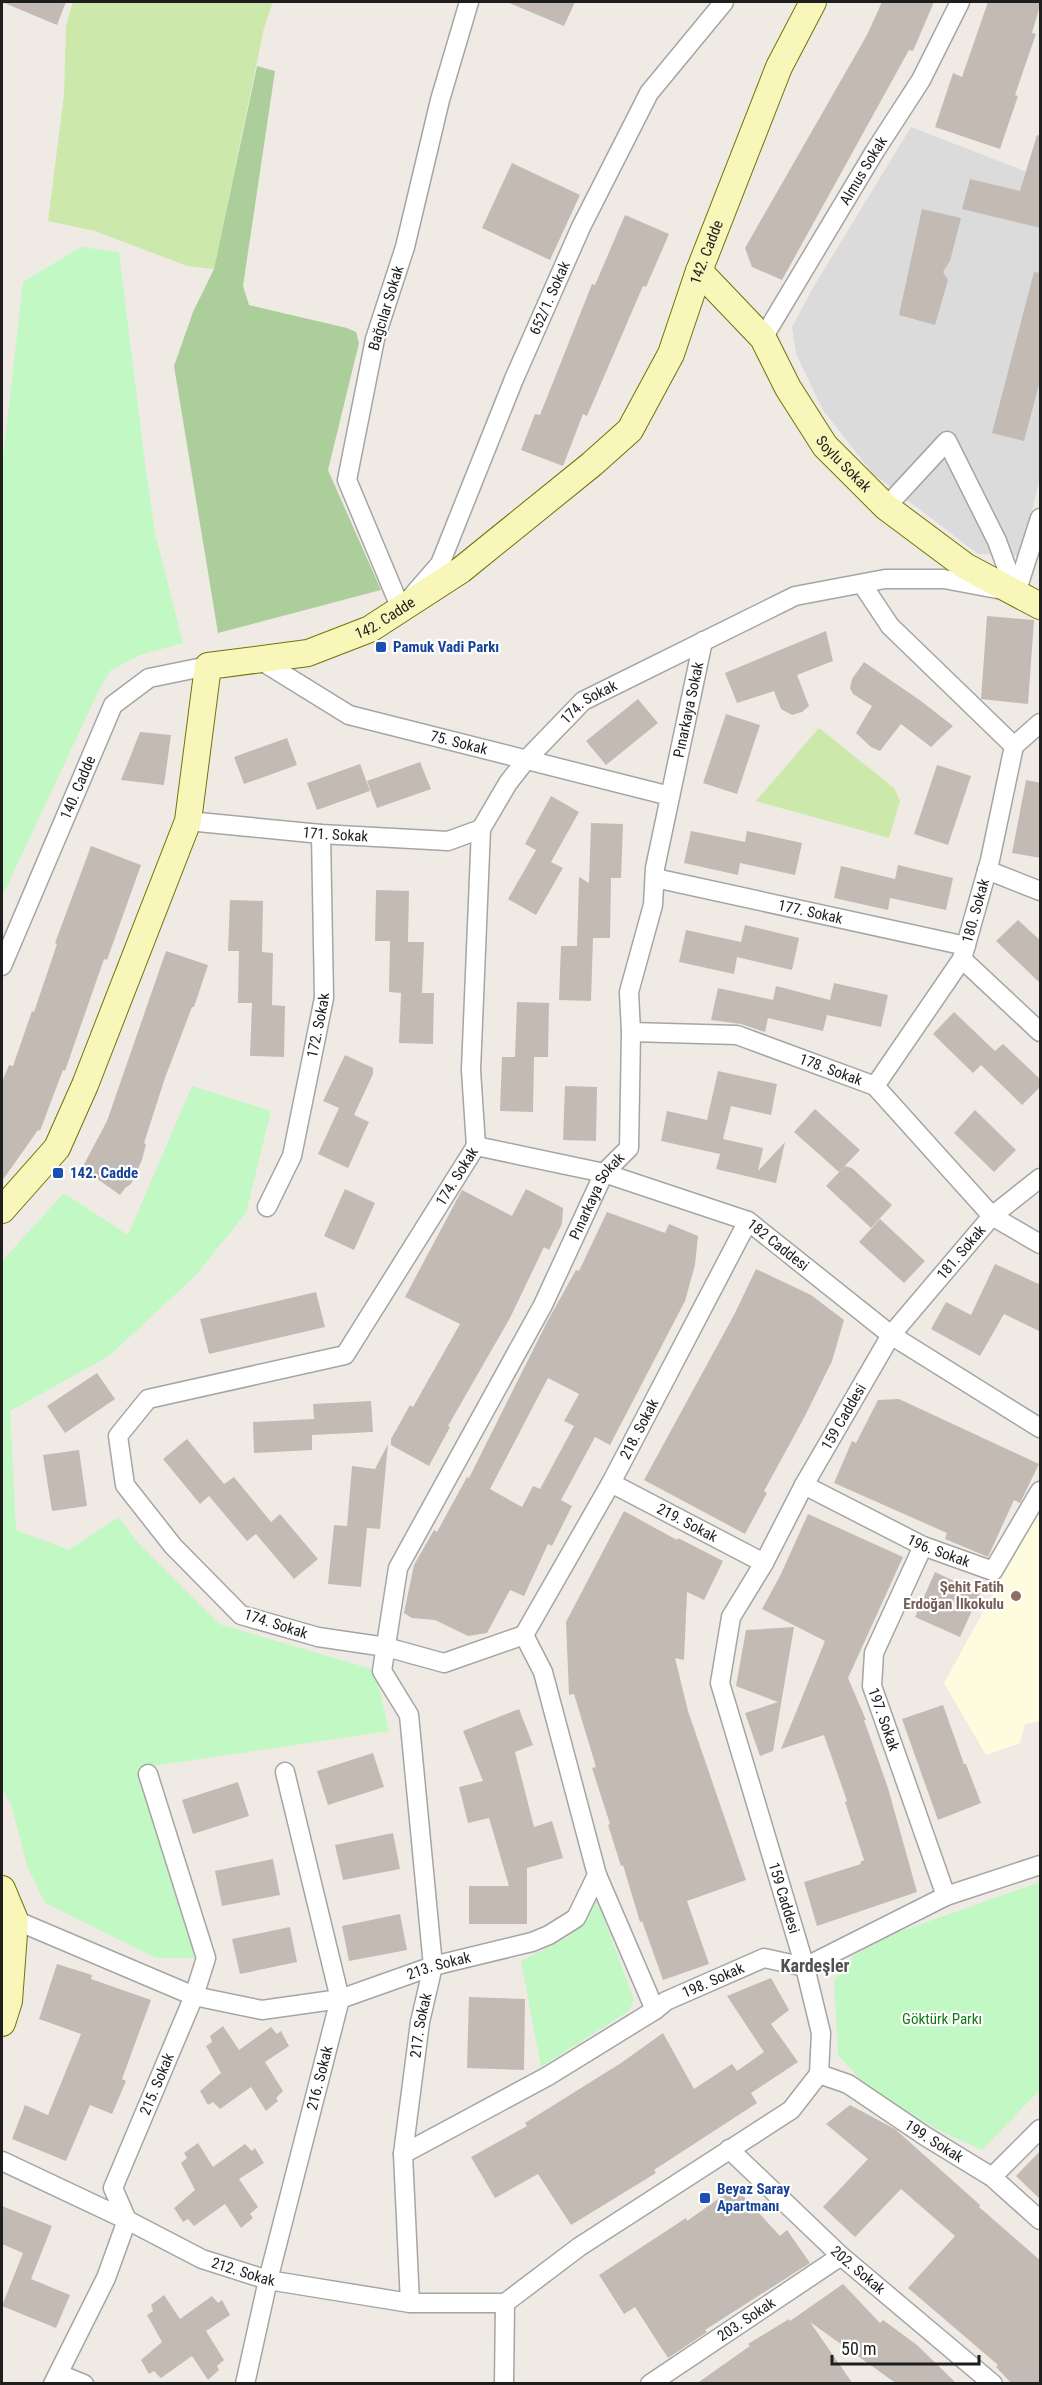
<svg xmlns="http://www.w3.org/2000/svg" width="1042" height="2385" font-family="'Roboto Condensed',sans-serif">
  <rect width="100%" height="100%" fill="#efebe4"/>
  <path fill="#dcdbdb" d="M911,127l129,50v299l-18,80 -44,-2 -106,-81 -49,-63 -27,-56 -4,-27 22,-41z"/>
  <path fill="#fefcde" d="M1040,1509v212l-15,3 -5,19 -34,12 -42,-72z"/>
  <path fill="#cde8ab" d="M73,2h200l-9,26 -50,241 -27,-3 -92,-35 -47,-10 16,-126 2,-70z
    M819,728l75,60 6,13 -11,37 -133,-37z"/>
  <path fill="#acce9a" d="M257,66l18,5 -32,215 6,19 98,23 9,4 3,11 -31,127 53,120 -163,43 -44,-267 19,-54 21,-43z"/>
  <path fill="#c2f8c3" d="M81,247l38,5 26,211 10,70 28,110 -43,12 -29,15 -11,18 -98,209v-430l21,-185z
    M192,1086l79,25 -25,102 -51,63 -86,80 -99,55 6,119 53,20 49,-33 21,27 80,80 156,46 14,61 -250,37 56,190h-39l-111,-55 -18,-37 -16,-62 -9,-15v-528l62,-68 64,42z
    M1040,1882v208l-58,60 -42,-19 -71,-42 -31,-34 -4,-75 20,-25 42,-22z
    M597,1899l37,101 -5,11 -88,56 -20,-106 47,-24 18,-17z"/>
  <path fill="#c3bab4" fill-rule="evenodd" d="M2,2h64l-9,23z
    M507,2h68l-11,24z
    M882,2h52l-21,49 -4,-1 -127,230 -30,-13 -7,-19 122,-213z
    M988,2h53l-9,31 4,1 -21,61 3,1 -18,53 -65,-22 18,-54 9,4z
    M1037,135l4,1v92l-79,-19 8,-30 50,12z
    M512,163l68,32 -30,65 -68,-32z
    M922,209l39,9 -11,43 -7,11 5,8 -13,45 -36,-10z
    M625,215l44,19 -23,53 -3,-1 -56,130 -4,-2 -20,52 -42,-16 14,-36 5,1 52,-131 3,1z
    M1034,272l7,1v104l-17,64 -32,-8z
    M987,616l47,4 -6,84 -47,-5z
    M826,631l7,30 -36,14 12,31 -7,6 -10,3 -11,-6 -7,-18 -37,12 -12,-30z
    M864,662l57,39 32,25 -22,21 -30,-23 -21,27 -9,-4 -15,-14 16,-27 -19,-12 -3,-6 2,-9z
    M638,699l20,24 -52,42 -20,-24z
    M726,714l34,11 -23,69 -34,-11z
    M140,732l31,3 -7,50 -43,-5z
    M287,738l10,27 -53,19 -10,-27z
    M420,762l11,27 -54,19 -10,-27z
    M360,764l10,27 -53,19 -10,-27z
    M937,765l34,11 -23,69 -34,-11z
    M1026,780l15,3v75l-29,-5z
    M551,796l28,16 -28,50 12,6 -27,47 -28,-16 28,-49 -11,-6z
    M591,823l32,1 -2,54h-10l-1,60h-17l-2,63 -32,-1 2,-54h16l2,-69 10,6z
    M691,831l54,11 2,-11 55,12 -7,32 -55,-12 -2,12 -54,-12z
    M91,846l50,19 -34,95 -3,-1 -39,112 -2,-1 -23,61 -2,-1 -36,51v-99l7,-17 4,1 19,-55 2,1 23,-68 -2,-1z
    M898,865l55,13 -7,32 -56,-12 -2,12 -54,-12 7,-32 54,13z
    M376,890l33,1 -1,51h16l-2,51h12l-1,51 -34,-1 2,-50 -12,-1 1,-51h-15z
    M230,900l33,1 -1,51 11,1 -1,52 13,1 -1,51 -34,-1 2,-53h-14l1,-52h-11z
    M1018,920l23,21v43l-45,-43z
    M745,925l54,13 -7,32 -55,-13 -3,17 -55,-12 7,-32 55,12z
    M166,951l42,14 -14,42h-2l-27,71 -21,65 2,1 -4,16 -11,24 -6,4 -5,7 -38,-27 25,-47z
    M834,983l54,12 -7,32 -54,-12 -4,16 -55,-13 -3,14 -24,-8 -30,-4 7,-32 55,12 3,-14 54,14z
    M517,1002l32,1 -1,54h-14l-1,55 -33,-1 2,-54h13z
    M954,1012l41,39 8,-7 38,36v6l-19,19 -41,-40 -8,8 -40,-39z
    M345,1055l28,13v6l-19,41 15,7 -21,46 -30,-14 21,-46 -16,-7z
    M718,1071l59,13 -6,31 -40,-9 -8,33 40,9 -5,23 27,-29 -9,41 -60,-14 4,-15 -59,-13 6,-30 40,9z
    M565,1086l32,1 -1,54 -33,-1z
    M815,1109l45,41 -21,22 -45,-40z
    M975,1110l41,40 -22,22 -40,-39z
    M845,1166l7,2 40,37 -21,23 -45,-42z
    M345,1189l30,14 -21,47 -30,-14z
    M526,1189l37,19 -1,16 -13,26 -5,-3 -34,71 -62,108 2,1 -21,39 -38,-21v-6l19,-34 3,2 47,-83 -55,-27 57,-107 50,26z
    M607,1212l58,21 4,-9 29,12 -3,29 -10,36 -75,144 -15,-8 -34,63 11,6 -20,40 -4,-2 -24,52 -14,-6 -23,43 -19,3 -33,-16 -23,-2 -8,-5 10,-48 20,-35 3,2 30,-55 2,1 78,-156 29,-52 3,1zM548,1378l31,16 -15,27 10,5 -34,63 -7,-3 -11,21 -32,-18z
    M880,1219l45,42 -21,22 -45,-41z
    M995,1264l46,21v47l-37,-18 -24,42 -49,-27 15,-27 25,13z
    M756,1269l55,26 33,25 -12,41 -27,55 -41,75 3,2 -22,41 -101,-54 91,-167z
    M316,1292l9,35 -116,27 -9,-35z
    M97,1373l18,26 -50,34 -18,-27z
    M899,1399l140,65 -19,39 -6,-3 -26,57 -43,-18 2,-6 -113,-50 18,-42 4,2 22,-43z
    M371,1401l2,31 -61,3v15l-58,3 -1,-31 61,-3 -1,-15z
    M187,1439l37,45 10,-7 37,45 9,-8 38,45 -24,20 -38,-45 -9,7 -38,-45 -9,8 -37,-45z
    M388,1444l-8,85 -13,-1 -6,59 -33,-3 6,-59 13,1 5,-60 23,3z
    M79,1450l8,56 -35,5 -9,-56z
    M624,1511l53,29 1,-2 45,23 -19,39 -17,-8 -3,68 -9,-2 13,53 58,169 -59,21 22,63 -46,16 -21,-59 -2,1 -17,-57 -2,1 -13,-41 2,-1 -18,-56 4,-1 -22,-73 -5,1 -3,-73z
    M808,1514l95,43 -55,121 18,42h-2l24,68 29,104 -100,34 -13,-44 57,-18 -1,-2 4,-2 -19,-58 2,-1 -23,-66 -43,14 44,-108 -63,-32 19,-35z
    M935,1572l45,21 -20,44 -45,-20z
    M794,1627l-21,124 -13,5 -15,-43 33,-11 -42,-16 10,-56z
    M943,1705l21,59h2l15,39 -43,17 -36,-101z
    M519,1709l14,36 -18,7 19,75 18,-6 11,37 -36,10v56h-58v-38h40l-20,-68 -21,5 -9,-36 24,-6 -20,-50z
    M373,1753l11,34 -56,18 -11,-34z
    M238,1782l11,34 -56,18 -11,-34z
    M393,1833l7,36 -57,11 -8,-35z
    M273,1859l7,36 -58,11 -7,-35z
    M400,1914l7,36 -58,11 -7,-35z
    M290,1927l7,35 -57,12 -8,-35z
    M57,1964l35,11 -1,4 60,21 -29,79 4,2 -14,33 -22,-9 -24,56 -54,-22 13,-34 23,10 33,-81 -42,-15z
    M771,1978l18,32 -18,14 27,38 -47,31 6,10 -103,67 2,3 -85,52 -33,-51 -43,24 -24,-41 56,-31 -2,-3 96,-60 42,-30 31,56 38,-25 5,7 27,-19 -37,-56z
    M469,1997l56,2 -1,71 -57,-2z
    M223,2026l16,24 32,-23 6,7 4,-3 8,15 -24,16 18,29 -7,7 2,3 -12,10 -15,-24 -31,22 -7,-7 -5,3 -8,-14 21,-18 -15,-27 6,-4 -2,-6z
    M850,2105l45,24 85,76 -1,2 62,54v123h-29l-16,-17 2,-2 -90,-77 47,-52 -54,-47 -46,48 -32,-30 45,-48 -42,-35z
    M198,2143l15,24 32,-23 7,7 3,-3 9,15 -25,16 19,28 -8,7 3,4 -12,10 -16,-24 -31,22 -6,-7 -5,3 -9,-14 21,-18 -14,-27 6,-5 -3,-5z
    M1041,2150v50l-25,-24z
    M735,2187l45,49 7,-6 23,33 -105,67 2,2 -39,26 -33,-51 -11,7 -25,-39 87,-57 1,3z
    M2,2206l50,20 -21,53 39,16 -14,33 -54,-22 21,-53 -21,-9z
    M843,2284l37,39 3,-3 34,25 40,39h-60l-87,-62 43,62h-157l54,-38 -2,-2 41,-25 1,2z
    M164,2295l16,24 32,-23 6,7 4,-3 8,15 -24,16 18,29 -7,6 2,4 -11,10 -16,-24 -31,22 -7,-7 -5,3 -8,-14 21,-18 -15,-27 6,-4 -2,-6z"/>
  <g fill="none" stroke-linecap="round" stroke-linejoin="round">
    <g stroke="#a5a5a5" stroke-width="21">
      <g id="street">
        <path id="s1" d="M469,2l-29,98 -35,147 -30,92 -28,141 54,129 39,-45 74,-185 67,-152 68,-134 75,-91"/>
        <path id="s2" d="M763,338l112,-187 46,-71 39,-78"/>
        <path d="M886,507l61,-66 50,100 19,52"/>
        <path d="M862,584l28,42 124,120"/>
        <path d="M1016,593l24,-75"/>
        <path id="s3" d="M260,660l89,55 321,81"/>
        <path id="s4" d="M188,821l133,13 127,7 33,-12"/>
        <path d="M987,870l53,21"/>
        <path id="s5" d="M655,878l311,68"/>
        <path d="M962,959l78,73"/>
        <path id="s6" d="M2,966l111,-261 36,-27 59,-12"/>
        <path id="s7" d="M631,1032l106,3 138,51 117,130 48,28"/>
        <path id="s8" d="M875,1086l87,-127 28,-99 24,-114 26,-23"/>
        <path id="s9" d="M476,1146l128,27 144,48 143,114 149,93"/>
        <path id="s10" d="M267,1207l25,-51 32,-158 -3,-164"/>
        <path id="s11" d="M611,1483l153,80"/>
        <path id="s12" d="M804,1485l119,61 70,25 47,-80"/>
        <path id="s13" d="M923,1546l-49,107 -2,33 74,210"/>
        <path id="s14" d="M524,1635l-80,28 -58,-16 -68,-10 -77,-22 -68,-69 -48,-61 -7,-49 30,-37 197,-44 131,-209 -5,-76 10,-241 27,-46 18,-23 57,-59 212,-105 90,-17h59l53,10"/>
        <path id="s15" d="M524,1635l87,-152 137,-262"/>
        <path d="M597,1875l58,135"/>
        <path id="s16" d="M15,1920l179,76 68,14 78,-11 93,-33 99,-24 17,-7 27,-17 21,-43 -54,-203 -19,-37"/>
        <path id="s17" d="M819,2074l29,10 77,52 67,41 48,43"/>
        <path id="s18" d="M729,2149l112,107 152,128"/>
        <path id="s19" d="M403,2154l145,-78 107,-66 11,-9 98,-43 41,9 141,-71 94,-31"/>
        <path id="s20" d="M2,2161l125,59 75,39 66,21 142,23h95"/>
        <path d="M992,2177l48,-48"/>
        <path id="s21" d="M410,2303l-7,-149 17,-132 13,-56 -24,-251 -27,-44 16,-103 145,-263 61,-132 25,-25 2,-116 -2,-40 24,-87 2,-37 48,-227"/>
        <path d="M59,2374l25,10"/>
        <path id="s22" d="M53,2384l53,-106 21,-58 -14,-32 81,-192 12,-38 -58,-184"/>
        <path id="s23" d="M245,2384l23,-104 72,-281 -55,-227"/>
        <path id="s24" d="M504,2384l1,-81 74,-56 212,-137 28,-36 2,-41 -16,-66 -85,-284 11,-66 33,-54 40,-78 87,-150 101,-119 48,-38"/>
        <path id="s25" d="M650,2384l191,-128"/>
      </g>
    </g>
    <g stroke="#6f7407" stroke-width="28">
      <g id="secondary">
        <path id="s26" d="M699,271l64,67 25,50 37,58 61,61 79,59 75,40"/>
        <path id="s27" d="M2,1210l55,-62 28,-63 103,-264 20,-155 100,-13 62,-24 91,-59 131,-106 38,-34 41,-76 28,-83 80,-204 34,-65"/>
        <path d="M2,1889l13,31 -6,81 -7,22"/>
      </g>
    </g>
    <use href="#street" stroke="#fff" stroke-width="18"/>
    <use href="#secondary" stroke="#f8f7b9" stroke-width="26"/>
  </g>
  <g fill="#1a4fb4" stroke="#fff" stroke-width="2">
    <rect x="375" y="641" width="12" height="12" rx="3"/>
    <rect x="52" y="1167" width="12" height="12" rx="3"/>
    <rect x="699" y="2192" width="12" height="12" rx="3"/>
  </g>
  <circle fill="#8d6e63" stroke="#fff" stroke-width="2" cx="1016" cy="1596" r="6"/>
  <g text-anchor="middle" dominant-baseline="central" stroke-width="4.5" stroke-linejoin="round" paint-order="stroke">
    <g font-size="15" fill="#1e1e1e" stroke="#fff">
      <text stroke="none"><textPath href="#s2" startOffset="195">Almus Sokak</textPath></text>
      <text stroke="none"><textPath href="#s27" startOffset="1281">142. Cadde</textPath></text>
      <text stroke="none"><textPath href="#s1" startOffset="981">652/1. Sokak</textPath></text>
      <text transform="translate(386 308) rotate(-73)">Bağcılar Sokak</text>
      <text stroke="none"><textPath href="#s26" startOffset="243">Soylu Sokak</textPath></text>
      <text stroke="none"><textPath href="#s27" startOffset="777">142. Cadde</textPath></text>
      <text stroke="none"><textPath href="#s14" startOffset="1500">174. Sokak</textPath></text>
      <text stroke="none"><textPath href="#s21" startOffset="1674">Pınarkaya Sokak</textPath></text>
      <text stroke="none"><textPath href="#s3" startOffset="218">75. Sokak</textPath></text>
      <text stroke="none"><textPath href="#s6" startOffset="194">140. Cadde</textPath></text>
      <text stroke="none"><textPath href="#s4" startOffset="148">171. Sokak</textPath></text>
      <text stroke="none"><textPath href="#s8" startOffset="204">180. Sokak</textPath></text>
      <text stroke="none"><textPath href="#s5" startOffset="159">177. Sokak</textPath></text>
      <text stroke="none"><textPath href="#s10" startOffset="190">172. Sokak</textPath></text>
      <text stroke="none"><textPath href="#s7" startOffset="206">178. Sokak</textPath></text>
      <text stroke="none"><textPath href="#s14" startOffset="978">174. Sokak</textPath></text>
      <text stroke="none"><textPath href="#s21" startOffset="1170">Pınarkaya Sokak</textPath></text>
      <text stroke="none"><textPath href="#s9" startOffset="321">182 Caddesi</textPath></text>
      <text stroke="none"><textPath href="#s24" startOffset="1377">181. Sokak</textPath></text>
      <text stroke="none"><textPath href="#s24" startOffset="1174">159 Caddesi</textPath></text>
      <text stroke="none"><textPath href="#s15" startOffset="236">218. Sokak</textPath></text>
      <text stroke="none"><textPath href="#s11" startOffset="86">219. Sokak</textPath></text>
      <text stroke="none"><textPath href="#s12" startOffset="150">196. Sokak</textPath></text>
      <text transform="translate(276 1624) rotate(18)">174. Sokak</text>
      <text stroke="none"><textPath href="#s13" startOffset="186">197. Sokak</textPath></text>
      <text transform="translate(784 1898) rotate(73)">159 Caddesi</text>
      <text stroke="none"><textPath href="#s16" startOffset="447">213. Sokak</textPath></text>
      <text stroke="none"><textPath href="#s19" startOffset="356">198. Sokak</textPath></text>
      <text stroke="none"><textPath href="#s21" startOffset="279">217. Sokak</textPath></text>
      <text stroke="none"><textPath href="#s23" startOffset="315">216. Sokak</textPath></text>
      <text stroke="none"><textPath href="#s22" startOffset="328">215. Sokak</textPath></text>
      <text stroke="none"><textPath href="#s17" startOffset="134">199. Sokak</textPath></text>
      <text stroke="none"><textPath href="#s18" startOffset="177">202. Sokak</textPath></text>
      <text stroke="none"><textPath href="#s20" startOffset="266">212. Sokak</textPath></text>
      <text stroke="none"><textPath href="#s25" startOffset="116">203. Sokak</textPath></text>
    </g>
    <g font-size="15" font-weight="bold" fill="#164399" stroke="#fff" text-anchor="start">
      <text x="393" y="647">Pamuk Vadi Parkı</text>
      <text x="70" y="1173">142. Cadde</text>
      <text x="717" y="2189">Beyaz Saray<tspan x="717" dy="17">Apartmanı</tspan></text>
    </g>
    <g font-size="15" font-weight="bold" fill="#785e54" stroke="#fff" text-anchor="end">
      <text x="1004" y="1587">Şehit Fatih<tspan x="1004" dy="17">Erdoğan İlkokulu</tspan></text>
    </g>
    <g font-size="15" fill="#0d7b0f" stroke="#fff">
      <text x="942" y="2019">Göktürk Parkı</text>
    </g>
    <g font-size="18" font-weight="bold" fill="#515151" stroke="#fff">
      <text x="815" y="1965">Kardeşler</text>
    </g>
  </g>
  <rect width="1042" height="2385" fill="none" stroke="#1e1e1e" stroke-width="6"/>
  <path d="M832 2355v9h147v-9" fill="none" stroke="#1e1e1e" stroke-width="3"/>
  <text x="841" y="2355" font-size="18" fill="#1e1e1e" stroke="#ffffff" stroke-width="4.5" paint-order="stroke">50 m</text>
</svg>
